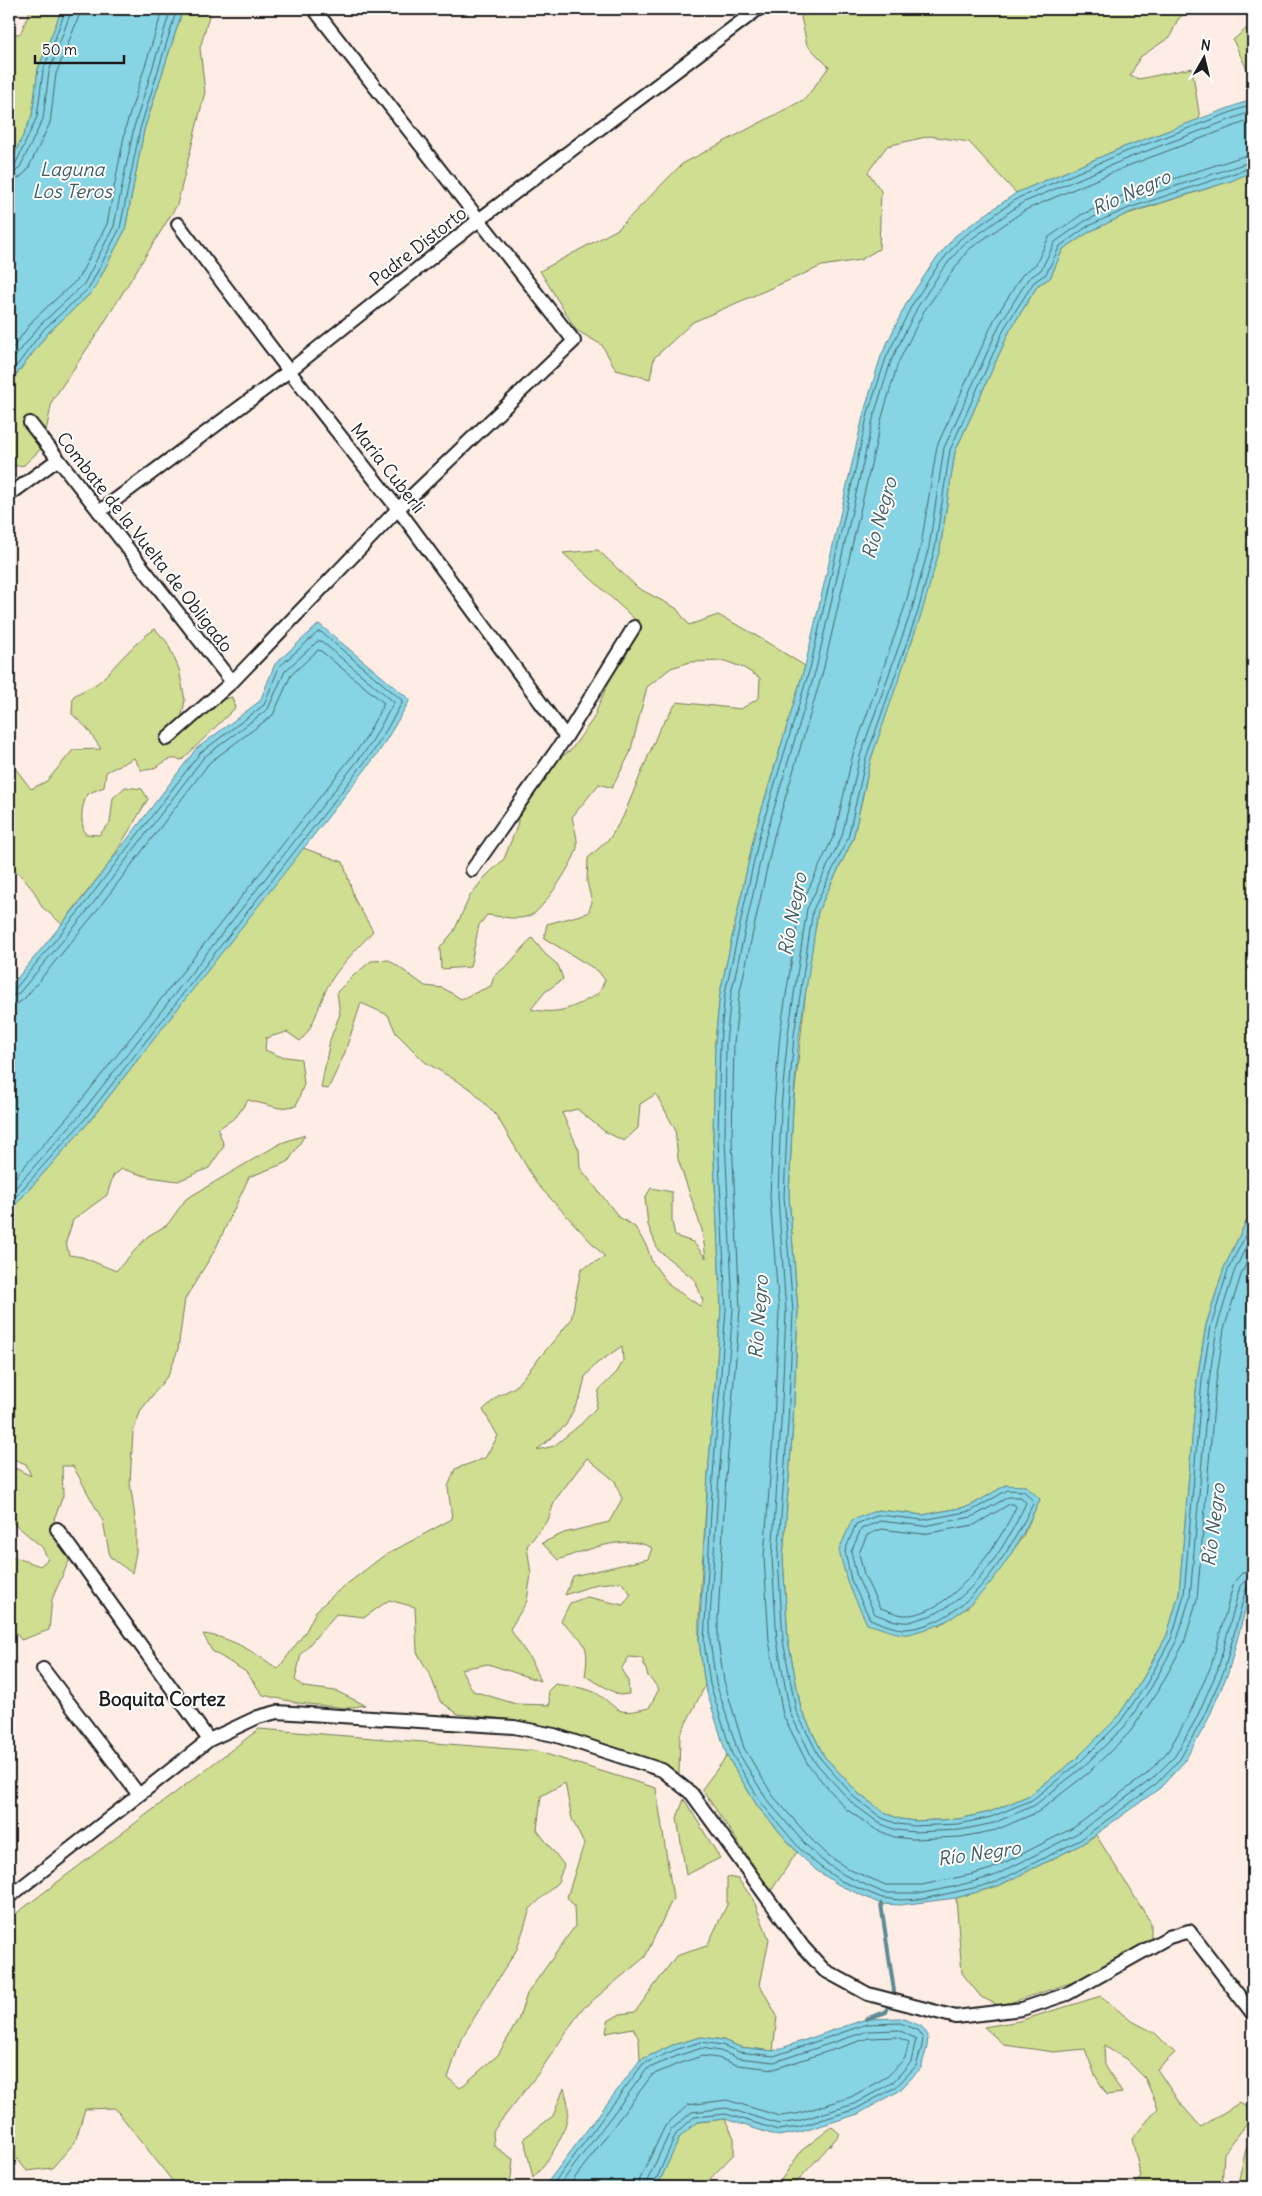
<svg xmlns="http://www.w3.org/2000/svg" width="1262" height="2196" font-family="Delius,sans-serif">
  <rect width="100%" height="100%" fill="#fdede5"/>
  <filter id="ink" filterUnits="userSpaceOnUse"><feTurbulence type="fractalNoise" baseFrequency=".02" numOctaves="2"/><feDisplacementMap in="SourceGraphic" scale="10" xChannelSelector="R" yChannelSelector="G"/><feConvolveMatrix kernelMatrix="1 2 1 2 8 2 1 2 1" color-interpolation-filters="sRGB"/></filter>
  <g filter="url(#ink)">
    <path fill="#d0de92" stroke="#767d57" fill-rule="evenodd" d="M31,9h31l-24,60 -6,47 -23,50v-133l11,1z
      M183,9h28l-11,39 5,44 -28,113 -78,126 -47,70 -9,46 -19,18 -15,2v-83l39,-51 45,-42 32,-61 19,-100z
      M809,9h382l-13,10 -8,18 -30,20 -10,19 9,3 53,-11 8,51 -76,28 -108,46 -47,-51 -39,-6 -43,10 -19,26 13,19 -2,58 -19,11 -38,6 -129,56 -39,36 -4,21 -34,-9 -14,-25 -26,-15 -36,-59 78,-42 64,-65 123,-65 24,-32 -22,-22 -6,-28z
      M1253,23v59l-20,-42z
      M1253,171v1040l-8,13 -21,44 -18,57 -9,55 -18,214 -12,41 -25,45 -25,38 -41,41 -46,36 -40,17 -31,7 -44,2 -15,-2 -15,-6 -25,-18 -36,-39 -23,-47 -13,-69 -5,-82 10,-134 5,-113 -9,-115 4,-89 15,-137 10,-59 35,-72 18,-80 69,-210 15,-97 55,-122 28,-45 12,-7 13,-29 28,-18 33,-16 107,-34zM1006,1485l34,14 -17,37 -25,36 -30,35 -30,19 -60,-116 45,5 47,-9z
      M598,550l40,38 38,20 13,17 29,-10 29,15 58,36 -50,166 -35,161 -5,49 -2,97 8,170 -13,166 -9,142v25l6,44 -25,49 -1,38 -135,-45 -30,-8 -56,-6 -18,-13 -9,-24 -14,-25 -2,-45 -26,-7 -24,17 -29,-3 -35,40 -6,26 9,7 32,4 29,14 -18,3 -49,-5 -35,-8 -17,-23 -34,-21 -9,-17c29,3 52,19 75,35l28,-38 10,-20 22,-20 44,-34 70,-38 -4,-32 7,-18 30,-11 13,-22 -15,-26 15,-14 17,-9 56,-67 10,-51 24,-12 -68,-73 -41,-69 -24,-25 -47,-28 -29,-29 -8,-18 -27,-12 -17,52 -16,34 -7,-1 9,-48 10,-26 -3,-22 16,-16 18,-15 18,-1 36,26 18,2 18,11 30,-13 3,-10 15,-12 23,-26 13,16 13,11 5,14 -18,13 -14,17c28,7 44,-2 68,-16l6,-13 -7,-9 -54,-33 3,-14 41,-11 4,-11 -5,-20 1,-24 22,-20 13,-21 36,-87 18,-28 64,7 18,-11 1,-20 -16,-10 -19,-7 -35,1 -19,6 -24,19 -17,66 -18,35 -13,-4 -27,33c2,9 6,21 5,30 0,11 -34,62 -44,67 -12,8 -33,2 -46,1l-8,10 -9,42 -29,2 -1,-21 14,-17 16,-35 15,-19 19,-18 13,-33 5,-29 19,-26 30,-21 22,-31 17,-41 16,-22 14,-32 -77,-71zM656,1094l19,35 3,30 24,71 4,28 -13,-16 -18,-6 -3,-15v-29l-21,-4 -6,10 3,27 10,25 37,30 8,21 -3,5 -30,-20 -18,-24 -5,-15 -12,-20 -16,-10 -39,-49 -1,-18 -17,-37 15,-4 27,22 20,10 14,-13 2,-24zM622,1346l1,15 -6,11 -18,18 -3,18 -15,16 -27,22 -17,4 29,-25 15,-30 4,-18 11,-13zM587,1458l28,23 7,18 -13,23 -45,11 -22,10 16,17c25,-9 69,-27 94,-12l-4,11 -75,17 -8,19 32,-11 24,-2 10,12 -8,11 -36,-8 -17,6 -9,18c24,21 29,23 24,55l34,19 10,-1 -1,-13 -7,-12 8,-12 13,1 6,18 11,13 -10,19c-38,9 -27,0 -55,-16 -11,-5 -27,-6 -39,-8l-7,7 2,14 -34,-1 -43,-13 -12,-22 27,-5 52,17 -9,-21 -21,-31 17,-28 4,-27 -4,-28 21,-26 7,-20z
      M155,629l12,13 12,27 6,31 -3,15v19l36,-33 14,-4 3,11 -53,52c-16,-4 -16,3 -28,8 -3,2 -9,2 -13,2l-7,-12 -28,14 -2,15 -17,7c-6,15 -7,25 -2,40l14,1 11,-12 3,-25 12,-11 17,2 6,10 -37,62 -49,63 -20,-17 -8,-16 -25,-29v-102l22,29 16,-8 26,-31 28,-1 -14,-21 -15,-14 1,-17c7,-6 22,-11 27,-16 19,-18 33,-38 55,-52z
      M303,848l40,14 12,38 18,31c-13,15 -30,31 -41,48 -13,19 -15,46 -32,62l-13,-9 -21,6 -1,12 14,6 22,3 3,25 -8,22 -17,2 -31,-8 -12,17 -18,12 6,17 -15,22 -31,13 -29,-4 -27,-8 -9,7 -6,19 -34,25 -7,22 3,13 13,2 34,14 32,-35 19,-11 19,-26 95,-56 24,-8 -17,27 -39,15 -34,73 -30,49 -7,50 -9,25 -28,36 -8,22 -3,50 6,43v27l-4,21 -22,-16 -7,-36 -30,-55h-11l1,30 -9,23 15,42 -17,38 -3,31 -28,10 -12,-17v-68l31,11 8,-7 -6,-12 -33,-28v-54l22,11 -5,-12 -17,-7v-245l79,-89z
      M259,1729l277,22 120,37 17,110 -28,59 -64,53 -41,61 -47,60 1,15 19,13 -3,28h-333l-62,-79 -30,1 -10,33 -23,26 -25,3 -18,-22v-230zM565,1783l7,36 12,25 -17,53 7,9 1,20 -48,68 -9,26 -20,35 -38,33 -12,-10 13,-39 56,-90 13,-40 28,-27 6,-17 -27,-35 4,-34z
      M727,1756l31,51 39,45 -26,39 -69,-102z
      M684,1799l36,59 -34,17 -9,-57z
      M1096,1835l55,88v15l-59,38 -92,30 -19,-9 -19,-24 -6,-75 42,-12 84,-42z
      M727,1877l11,2 15,20 16,40 -9,46 17,31 -4,35 -33,-4 -17,-7 -22,-3 -28,8 -33,15 -1,-21 -6,-11 -27,5 2,-12 12,-7 15,-2 41,-56 31,-10 20,-41z
      M1101,1996l29,24 25,13 20,20 -18,16 22,33 22,25 38,-24 14,7v6l-29,37 -2,34h-89l8,-10 -9,-38 26,-31 -13,-30 -19,-19 -22,-13 1,19 17,28 -15,2 -12,-20 -10,-26 -31,3 -50,-7 -20,-18 35,-6z
      M564,2088c2,7 5,17 4,24 -3,25 -19,48 -35,66l-9,-40 29,-22z
      M725,2119l9,19v16l-32,33h-45l23,-51 17,-14z
      M832,2127l8,7 -48,53h-16l26,-37z
      M1253,2143v43l-16,1 9,-38z"/>
    <path fill="#86d4e4" stroke="#5c8a94" d="M62,9h121l-39,121 -19,100 -32,61 -45,42 -39,51v-218l23,-50 6,-47z
      M1253,99v72l-22,10 -100,31 -40,19 -28,18 -13,29 -12,7 -28,45 -55,122 -15,97 -18,63 -51,147 -18,80 -35,72 -19,125 -6,71 -4,89 9,115 -5,113 -10,134 5,82 13,69 23,47 36,39 25,18 15,6 15,2 44,-2 31,-7 40,-17 46,-36 41,-41 25,-38 25,-45 12,-41 18,-214 9,-55 18,-57 21,-44 8,-13v371l-25,91 -22,51 -22,38 -24,26 -78,56 -84,42 -42,12 -56,7 -19,-1 -42,-19 -23,-15 -19,-18 -39,-45 -31,-51 -22,-70 -6,-44 9,-167 13,-166 -8,-170 2,-97 5,-49 35,-161 50,-166 59,-254 17,-56 26,-54 26,-39 22,-27 61,-43 108,-46z
      M319,624l91,76 -31,52 -291,371 -79,89v-224l67,-81 120,-158 64,-48 15,-37z
      M1006,1485l20,1 14,13c-23,50 -60,117 -117,131 -6,1 -13,5 -19,4 -12,-1 -25,-7 -37,-10l-20,-43 -8,-31 13,-30 26,-10 45,5 47,-9z
      M901,2018l20,8 7,9 -1,12 -6,21 -22,23 -41,23 -57,18 -23,4 -53,-17 -28,3 -17,15 -23,50h-113l96,-127 33,-15 28,-8 22,3 17,7 33,4 93,-32z"/>
    <g fill="none" stroke-linecap="round" stroke-linejoin="round">
      <path stroke="#46666c" stroke-width="1" d="M1253,104l-128,48 -107,46 -59,42 -22,27 -25,38 -26,53 -18,55 -58,255 -50,165 -35,160 -5,50 -2,96 8,170 -13,166 -9,167 6,42 22,70 30,50 38,45 19,17 22,15 41,17 18,2 23,-1 55,-12 19,-5 29,-15 54,-27 76,-56 24,-25 21,-37 23,-51 22,-82 7,-4
        M1253,111l-125,47 -106,45 -59,42 -21,25 -25,38 -26,53 -17,54 -58,254 -50,166 -35,159 -5,49 -1,96 8,170 -14,167 -9,141v24l6,42 22,69 29,48 38,44 18,17 21,14 40,18h39l30,-6 41,-11 82,-42 76,-55 23,-23 21,-37 22,-50 22,-83 6,-6 7,-2
        M1253,119l-123,46 -105,45 -57,40 -44,61 -26,52 -16,54 -59,254 -49,165 -35,160 -5,47 -2,96 8,170 -14,167 -8,142v23l6,40 20,67 29,48 38,43 17,16 20,14 38,16h36l52,-11 17,-5 29,-14 53,-27 74,-54 21,-23 21,-36 22,-49 23,-84 8,-9 11,-2
        M1253,153l-129,42 -43,20 -32,22 -13,27 -14,11 -28,45 -57,126 -16,99 -16,61 -52,148 -18,79 -35,74 -20,126 -6,74 -4,90 9,115 -5,111 -10,134 5,84 14,74 25,50 38,44 29,20 19,8 19,2 48,-2 35,-7 42,-18 50,-39 42,-41 28,-41 26,-48 13,-44 19,-217 8,-53 17,-54 12,-26
        M1253,161l-126,41 -42,19 -30,21 -14,28 -13,9 -28,45 -56,124 -15,99 -17,62 -52,147 -18,80 -35,73 -19,125 -7,73 -3,90 8,115 -5,111 -9,134 5,84 13,72 24,48 38,42 27,20 17,7 18,2 46,-2 34,-7 41,-18 48,-38 42,-41 27,-40 25,-46 13,-43 19,-216 8,-54 17,-55 19,-40
        M9,166l7,-3 21,-46 6,-46 23,-62
        M1253,167l-124,41 -41,18 -28,20 -14,28 -12,8 -29,45 -55,123 -15,98 -17,63 -52,147 -18,80 -35,72 -19,125 -6,72 -4,90 9,115 -5,111 -10,134 5,83 13,71 24,47 36,41 26,19 16,6 16,2 45,-2 32,-7 41,-17 47,-37 41,-41 27,-39 25,-46 12,-42 18,-215 9,-54 17,-56 25,-50
        M9,173l7,-2 4,-4 23,-48 6,-47 23,-63
        M9,180l10,-2 8,-7 23,-48 6,-49 23,-58 1,-7
        M9,353l25,-34 44,-40 29,-55 19,-98 37,-117
        M9,365l31,-40 44,-41 30,-58 20,-99 37,-118
        M9,376l35,-47 45,-41 31,-60 20,-99 37,-120
        M9,991l6,-2 65,-79 120,-157 64,-48 15,-38 39,-35h3l81,68v3l-27,46 -291,371 -75,84
        M9,997l10,-4 66,-79 119,-157 64,-48 17,-38 33,-30h3l73,61 -24,43 -291,371 -70,79
        M9,1005l8,-1 8,-6 66,-80 119,-156 63,-47 18,-40 27,-25 3,1 63,52 -20,38 -291,370 -64,73
        M1008,1490l16,1 10,11c-25,50 -65,121 -127,127 -10,1 -27,-6 -37,-10l-19,-39 -6,-29 11,-27 23,-9 44,5 48,-9z
        M1009,1497h12l5,6c-21,44 -56,104 -107,116 -4,1 -10,4 -15,3 -9,0 -21,-5 -29,-8l-18,-37 -6,-25 10,-23 19,-8 43,5 49,-9z
        M1010,1504h4l2,3c-17,37 -65,109 -111,108 -7,0 -18,-5 -25,-7l-16,-33 -5,-22 8,-18 14,-6 42,5 51,-9z
        M551,2187l92,-123 32,-14 26,-8 21,3 17,7 35,4 93,-32 33,-1 18,7 5,7 -1,9 -6,20 -20,21 -40,22 -57,18 -21,3 -52,-16 -32,3 -18,17 -23,53
        M558,2187l89,-118 30,-13 25,-8 18,3 18,7 36,4 94,-31 31,-1 17,9 -5,23 -18,20 -39,22 -56,17 -19,3 -53,-16 -34,4 -21,18 -24,51 -1,6
        M568,2187l84,-112 28,-12 22,-7 16,2 19,7 37,4 95,-31 28,-1 12,5 -4,16 -17,18 -37,21 -54,17 -18,2 -52,-16 -39,5 -23,21 -25,53 -1,8"/>
      <path stroke="#5c8a94" stroke-width="4" d="M866,2019l20,-7 8,-21 -13,-87"/>
      <g stroke="#1c1c1c" stroke-width="16">
        <path id="minor" d="M178,224l111,147 109,138 168,228
          M30,423l202,259
          M9,495l48,-35
          M99,512l190,-141 191,-152 278,-210
          M167,739l65,-57 166,-173 176,-168 -260,-332
          M472,870l94,-133 68,-110
          M57,1529l152,211
          M43,1669l96,126
          M9,1897l200,-157 49,-23 19,-5 237,15 40,8 108,35 30,24 111,153 21,23 44,24 88,23 66,-8 45,-15 102,-57 20,-6 64,83"/>
      </g>
      <use href="#minor" stroke="#fff" stroke-width="12"/>
    </g>
  </g>
  <g text-anchor="middle" dominant-baseline="central" stroke-width="4" stroke-linejoin="round" paint-order="stroke">
    <g font-size="18" fill="#1c1c1c" stroke="#fff">
      <text transform="translate(418 246) rotate(-38)">Padre Distorto</text>
      <text transform="translate(388 468) rotate(52)">María Cuberli</text>
      <text transform="translate(145 542) rotate(52)">Combate de la Vuelta de Obligado</text>
    </g>
    <g font-size="19" font-style="italic" fill="#415c62" stroke="#fff">
      <text x="72" y="169">Laguna<tspan x="72" dy="22">Los Teros</tspan></text>
      <text transform="translate(1131 192) rotate(-24)">Río Negro</text>
      <text transform="translate(879 518) rotate(-74)">Río Negro</text>
      <text transform="translate(792 914) rotate(-79)">Río Negro</text>
      <text transform="translate(758 1317) rotate(-86)">Río Negro</text>
      <text transform="translate(1213 1525) rotate(-83)">Río Negro</text>
      <text transform="translate(979 1853) rotate(-8)">Río Negro</text>
    </g>
    <g font-size="19" font-weight="bold" fill="#1c1c1c" stroke="#fff">
      <text x="162" y="1699">Boquita Cortez</text>
    </g>
  </g>
  <rect width="1262" height="2196" fill="none" stroke="#fff" stroke-width="30"/>
  <rect x="15" y="15" width="1232" height="2166" fill="none" stroke="#1c1c1c" stroke-width="2" filter="url(#ink)"/>
  <g transform="translate(1204 58) rotate(8)" stroke="#ffffff" stroke-width="4" paint-order="stroke">
  <path d="M0-4L9 19L0 12L-9 19Z" fill="#1c1c1c"/>
  <text y="-8" font-size="14" font-weight="bold" text-anchor="middle" fill="#1c1c1c">N</text>
  </g>
  <path d="M35 55v8h89v-8" fill="none" stroke="#1c1c1c" stroke-width="2.5"/>
  <text x="42" y="55" font-size="15" fill="#1c1c1c" stroke="#ffffff" stroke-width="4" paint-order="stroke">50 m</text>
</svg>
